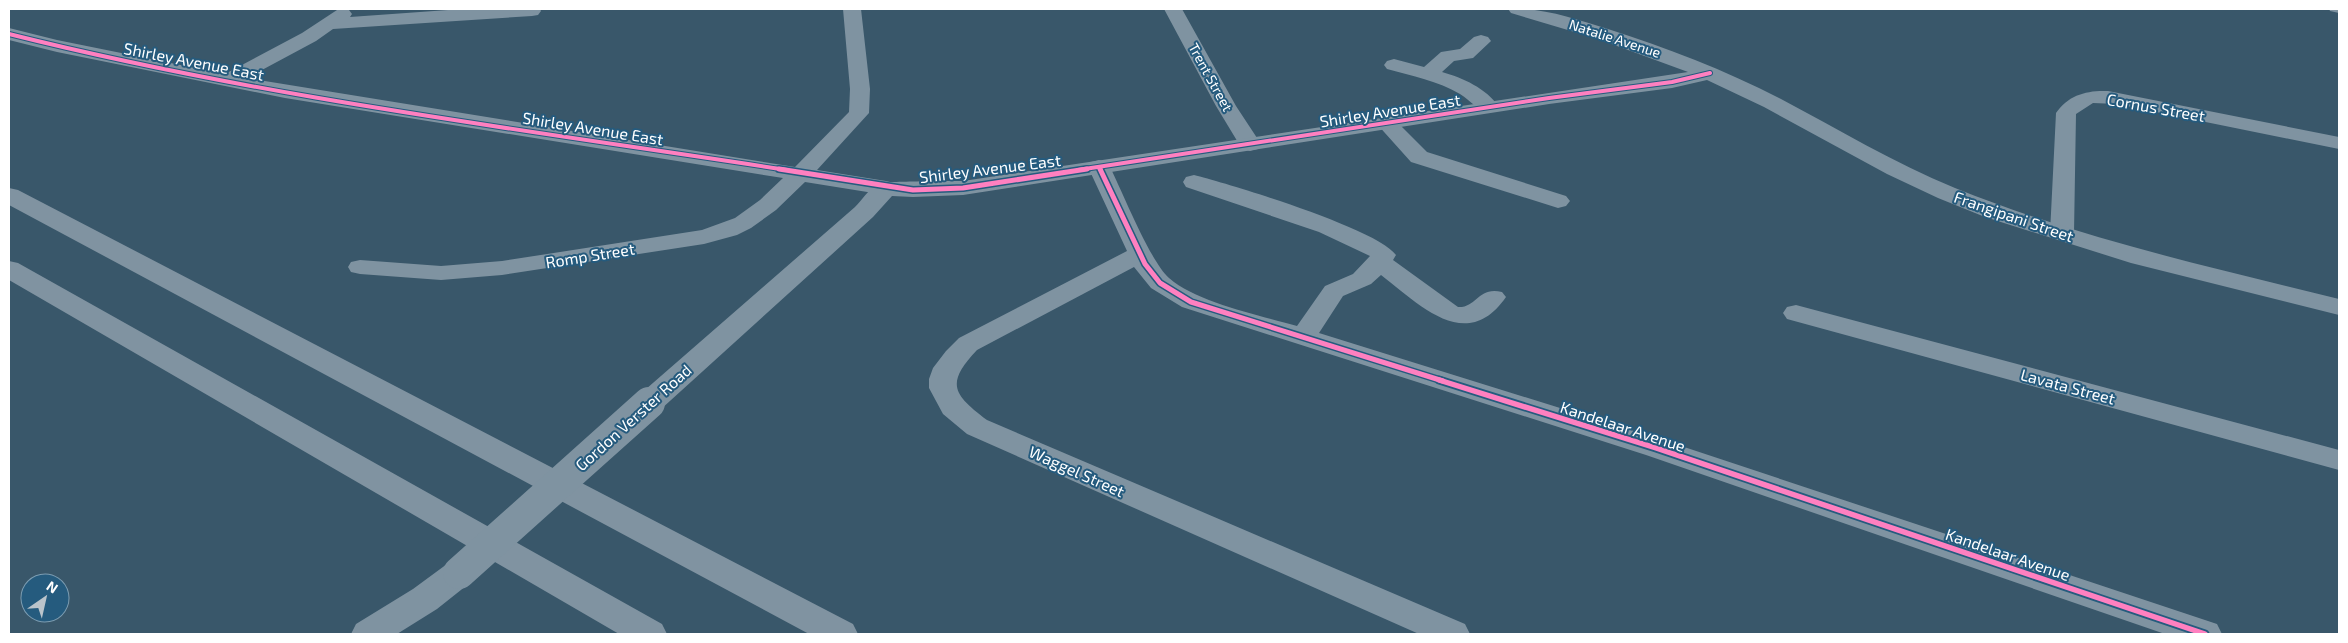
<svg xmlns="http://www.w3.org/2000/svg" width="2348" height="643" font-family="'Exo 2',sans-serif">
  <rect width="100%" height="100%" fill="#39576a"/>
  <g fill="none" stroke-linecap="round" stroke-linejoin="round">
    <path fill="#7f93a1" fill-rule="evenodd" d="M2329,9h10v4l-9,-2z"/>
    <path fill="#7f93a1" fill-rule="evenodd" d="M344,9l5,1 3,4 -2,3 112,-8h78l1,2 -3,4 -6,1 -199,13 -17,12 -69,37 548,89 54,-55 1,-23 -7,-80h18l9,80 -1,24 -52,57 69,11 8,2 3,5 -3,5 -8,2 -81,-13 -29,28 -25,18 -14,7 -33,9 -202,31 -61,5 -81,-6 -9,-2 -3,-5 3,-5 9,-2 81,6 61,-5 200,-31 33,-12 25,-18 23,-22 -498,-80 -228,-46 -48,-12v-12l48,12 168,34 77,-41 35,-23z
      M1164,9h18l54,97 25,38 -3,5 -8,2 -8,-2 -3,-5 -23,-38z
      M1481,35l7,2 3,4 -18,17 -19,3 -12,11c21,6 44,16 57,35l-3,4c-16,4 -23,-9 -36,-17 -22,-13 -48,-18 -73,-25l-3,-4 3,-4 7,-2 30,8 17,-15 19,-3 14,-12z
      M2108,91l231,46v12l-222,-45 -24,-1 -17,11 -2,119 -4,5 -8,2 -8,-2 -4,-5 6,-120c12,-18 31,-23 52,-22z
      M1387,117l7,2 33,33 139,44 4,5 -4,5 -8,2 -147,-46 -35,-39 4,-4z
      M1099,160l8,2 3,5c13,26 40,94 59,111 29,25 90,37 128,48l28,-40 28,-12 17,-18 -51,-24 -133,-45 -3,-5 3,-5 8,-2c36,9 184,54 202,80l-3,5 65,47c19,1 20,-21 44,-15l4,5c-40,58 -88,6 -125,-22l-10,9 -28,12 -24,37 347,108 551,183 5,10h-57l-519,-179 -464,-148 -31,-19 -17,-21 -157,83c-32,34 -24,44 10,70l478,204 5,10h-51l-452,-200 -24,-20 -14,-26v-9l4,-11 13,-17 13,-13 168,-87 -39,-84 3,-5z
      M1796,305l543,145v20l-552,-151 -4,-6 4,-6z"/>
    <path fill="#7f93a1" fill-rule="evenodd" d="M1508,9c35,-2 67,10 100,20 59,19 117,41 173,70 57,30 113,64 174,89 124,50 255,79 384,111v16l-208,-52 -146,-46 -47,-19 -51,-24 -123,-67 -57,-27 -35,8 -123,16 -586,91 -50,2 -21,-1 -19,21 -213,193 -11,3 -11,-3 -4,-7 4,-7 217,-189c7,-7 14,-18 22,-23 4,-3 74,-3 86,-3l725,-109 -90,-33 -87,-26z
      M459,560l12,4 5,9 -5,9 -34,27 -40,25h-46l5,-10 57,-35 34,-25z"/>
    <path fill="#8093a1" fill-rule="evenodd" d="M9,188l9,2 835,434 5,10h-49l-800,-429z
      M9,261l9,2 644,361 5,10h-48l-610,-354z"/>
    <path stroke="#7f93a1" stroke-width="32" d="M459,573l190,-170"/>
    <g stroke="#255b7e" stroke-width="6">
      <path id="cycleway-far2" d="M9,34c255,64 518,96 778,136
        M1099,167l2,3
        M1078,170l471,-72 123,-16 38,-9"/>
    </g>
    <g stroke="#255b7e" stroke-width="8">
      <path id="cycleway-far1" d="M779,169l134,21 50,-2 124,-19
        M1100,169l45,95 15,19 31,19 252,79"/>
    </g>
    <g stroke="#255b7e" stroke-width="9">
      <path id="cycleway" d="M1439,380l217,68 549,186"/>
    </g>
    <use href="#cycleway-far2" stroke="#ff80c0" stroke-width="4"/>
    <use href="#cycleway-far1" stroke="#ff80c0" stroke-width="5"/>
    <use href="#cycleway" stroke="#ff80c0" stroke-width="5.5"/>
  </g>
  <g text-anchor="middle" dominant-baseline="central" stroke-width="4" stroke-linejoin="round" paint-order="stroke">
    <g font-size="14" fill="#fff" stroke="#255b7e">
      <text transform="translate(1615 38) rotate(18)">Natalie Avenue</text>
      <text transform="translate(1211 77) rotate(61)">Trent Street</text>
    </g>
    <g font-size="16" fill="#fff" stroke="#255b7e">
      <text transform="translate(194 61) rotate(11)">Shirley Avenue East</text>
      <text transform="translate(2156 107) rotate(10)">Cornus Street</text>
      <text transform="translate(1390 110) rotate(-9)">Shirley Avenue East</text>
      <text transform="translate(593 128) rotate(9)">Shirley Avenue East</text>
      <text transform="translate(990 168) rotate(-7)">Shirley Avenue East</text>
      <text transform="translate(2014 216) rotate(19)">Frangipani Street</text>
      <text transform="translate(590 255) rotate(-9)">Romp Street</text>
      <text transform="translate(2068 386) rotate(15)">Lavata Street</text>
      <text transform="translate(633 417) rotate(-42)">Gordon Verster Road</text>
      <text transform="translate(1623 426) rotate(18)">Kandelaar Avenue</text>
      <text transform="translate(1077 471) rotate(24)">Waggel Street</text>
      <text transform="translate(2008 554) rotate(19)">Kandelaar Avenue</text>
    </g>
  </g>
  <rect width="2348" height="643" fill="none" stroke="#ffffff" stroke-width="20"/>
  <g transform="translate(45 598) rotate(34)"><circle r="24" fill="#255b7e" stroke="#7c9db2"/>
  <path d="M0-4L9 19L0 12L-9 19Z" fill="#bac4cb"/>
  <text y="-8" font-size="14" font-weight="bold" text-anchor="middle" fill="#ffffff">N</text>
  </g>
</svg>
